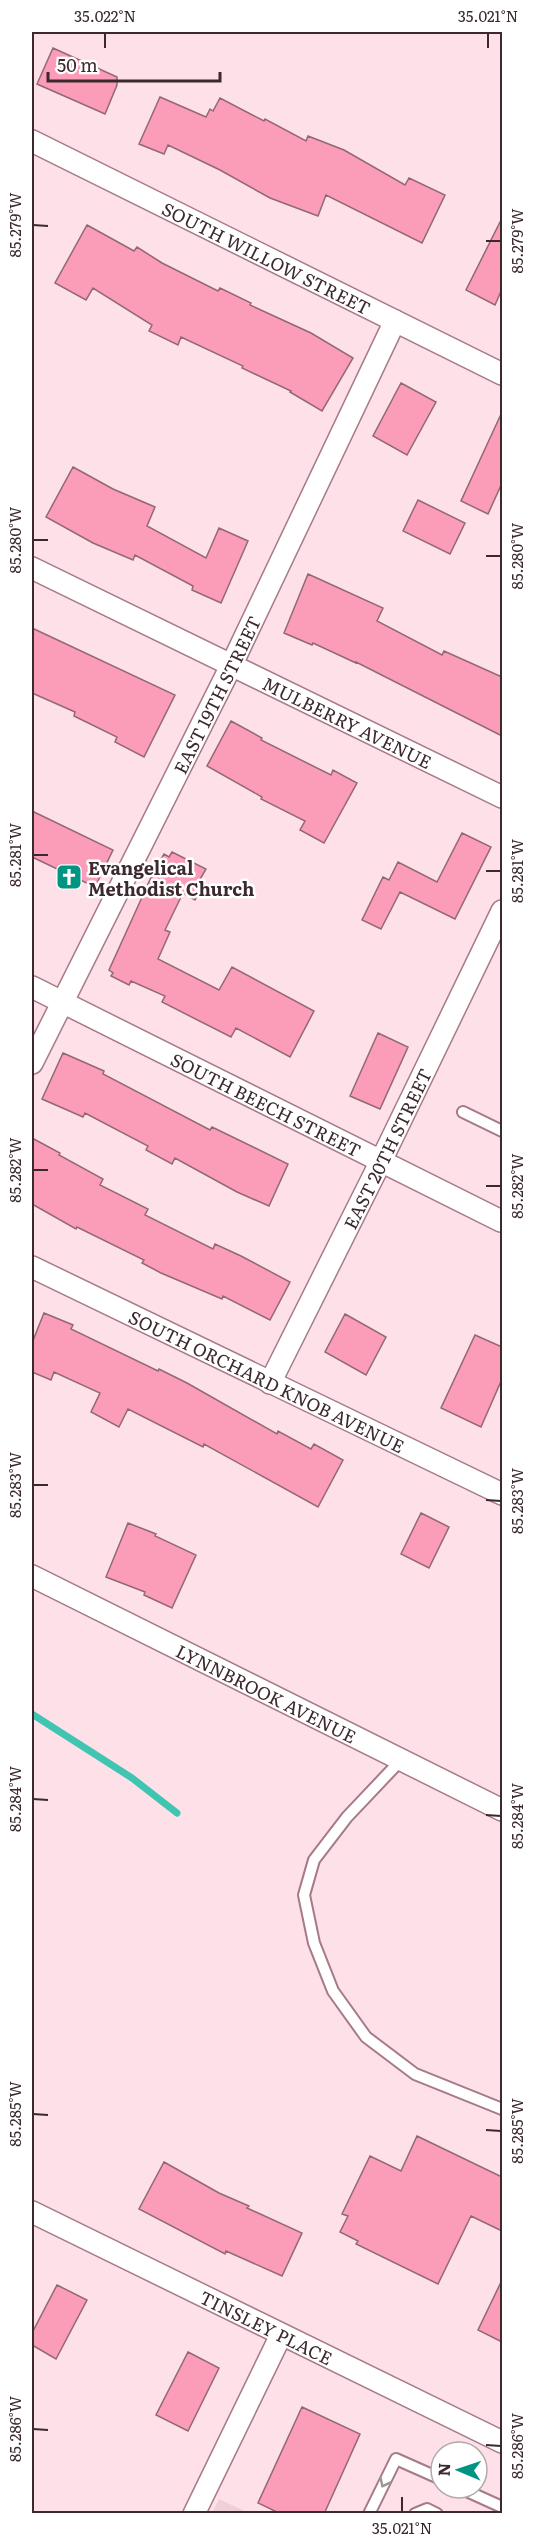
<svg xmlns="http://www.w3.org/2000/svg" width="534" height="2545" font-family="Literata,serif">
  <rect width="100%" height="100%" fill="#fee1e8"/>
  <path fill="#f0cfd7" d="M219,2499l30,14h-37z"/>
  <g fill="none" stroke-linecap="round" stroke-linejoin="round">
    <path stroke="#3fc5b1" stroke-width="7" d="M32,1714l100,64 45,35"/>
  </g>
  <path fill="#fb9cb8" stroke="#926874" stroke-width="1.5" d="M53,48l64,29v8l-12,29 -68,-30z
    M160,97l46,20 4,-8 3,2 7,-13 44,23 1,-2 41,22 2,-5 36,14 61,35 4,-7 36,17 -23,48 -96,-48 -8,21 -48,-18 -50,-28 -52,-25 -4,9 -25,-10z
    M502,218v71l-7,16 -29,-15z
    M87,225l47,26 3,-4 25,16 56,28 2,-3 31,15 -1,2 61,28 42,25 -31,53 -32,-19 1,-1 -49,-23 1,-2 -62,-29 -3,8 -29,-14 3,-6 -59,-37 -7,12 -31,-17z
    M401,383l35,19 -29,53 -34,-19z
    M502,412v71l-14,31 -27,-13z
    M73,467l40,22 42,18 -8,19 59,32 13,-30 29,13 -27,62 -29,-13 1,-4 -58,-31 -2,5 -40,-17 -47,-26z
    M418,500l47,23 -15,31 -47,-23z
    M308,574l75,34 -6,13 65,34 2,-4 58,26v59l-146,-74v1l-43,-20 -1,2 -28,-12z
    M32,628l143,67 -31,62 -29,-15 2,-5 -43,-21 1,-4 -43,-19z
    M231,721l31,17 -1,2 70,35 2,-5 24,13 -33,60 -24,-13 5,-9 -44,-22 1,-2 -55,-31z
    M32,811l81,39 -18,37 -63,-30z
    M462,833l29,14 -36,72 -55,-27 -19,37 -19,-9 21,-43 6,3 9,-18 39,20z
    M172,852l34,17 -7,12 4,2 -8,17 -12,-7 -18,37 5,2 -12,27 61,31 13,-23 82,44 -24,46 -54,-29 -5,9 -69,-35 3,-6 -34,-15 -2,4 -18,-9 2,-3 -4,-3 44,-97 11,-19 5,3z
    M378,1033l30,14 -28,62 -30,-13z
    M63,1053l41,18 -1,3 107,56 2,-3 76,37 -19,42 -32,-14 -62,-34 -3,6 -26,-14 2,-4 -63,-33 -2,4 -41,-18z
    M32,1138l28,15 -1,2 44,24 -3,6 48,24 -3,6 68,34 2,-5 26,12 49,26 -20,38 -47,-24 -1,3 -61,-26 -19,-10 2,-3 -67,-33 -1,2 -44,-25z
    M44,1313l29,12 -2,4 87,42 1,-2 28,14 90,51 1,-3 33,18 3,-5 29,16 -25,47 -114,-63 -1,3 -75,-38 -9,18 -28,-15 9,-19 -46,-21 -3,8 -19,-8v-29z
    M345,1314l41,23 -20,38 -41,-23z
    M475,1335l27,12v32l-21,48 -40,-19z
    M421,1513l28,14 -20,41 -28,-14z
    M128,1523l28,11 -1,2 41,19 -24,53 -28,-13 1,-3 -39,-15z
    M417,2136l85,41v54l-31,-15 -33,68 -82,-40 2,-3 -18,-9 8,-16 -6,-2 28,-58 31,15z
    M164,2162l55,31 30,13 -2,2 55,25 -20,43 -56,-25 -1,3 -86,-45z
    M502,2280v62l-24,-12z
    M57,2285l30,15 -31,59 -24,-14v-12z
    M188,2352l31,16 -31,63 -32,-16z
    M302,2407l58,27 -36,80h-43l-23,-11z"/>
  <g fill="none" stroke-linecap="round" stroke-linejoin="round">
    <g stroke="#a67a86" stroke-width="14">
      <path id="lane" d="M463,1112l39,19
        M401,1760l-54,57 -33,43 -10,35 10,48 19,48 33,46 49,37 87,35
        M460,2488l42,19
        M369,2514l27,-55 45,20
        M415,2514l12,-5 10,5"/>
    </g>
    <g stroke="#a67a86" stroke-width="24">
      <g id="street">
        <path id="s1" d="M32,141l470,233"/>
        <path id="s2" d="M32,568l470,229"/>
        <path id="s3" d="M32,987l469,234"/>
        <path id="s4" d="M32,1063l199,-397 164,-345"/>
        <path id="s5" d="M32,1267l470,227"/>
        <path id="s6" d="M270,1383l111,-222 121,-250"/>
        <path id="s7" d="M32,1576l470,234"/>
        <path id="s8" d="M32,2212l470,230"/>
        <path d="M194,2514l87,-179"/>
      </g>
    </g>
    <use href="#lane" stroke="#fff" stroke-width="10"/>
    <use href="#street" stroke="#fff" stroke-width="21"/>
  </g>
  <defs><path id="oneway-chevron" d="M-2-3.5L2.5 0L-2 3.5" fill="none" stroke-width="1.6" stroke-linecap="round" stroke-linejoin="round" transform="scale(1.5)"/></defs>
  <use stroke="#9d9496" href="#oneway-chevron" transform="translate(384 2483) rotate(116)"/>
  <path fill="none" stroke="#3b292e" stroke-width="2" d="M105,48v-15M488,48v-15M33,225l15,1M486,241h15M33,540h15M486,556h15M33,855h15M486,871h15M33,1170h15M486,1186h15M33,1485h15M486,1500l15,1M33,1799l15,1M486,1815l15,1M33,2114l15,1M486,2130l15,1M33,2429l15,1M486,2445l15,1M402,2512v-15"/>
  <defs>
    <g id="church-square" transform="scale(1.35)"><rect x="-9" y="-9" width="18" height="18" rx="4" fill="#009483" stroke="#fff"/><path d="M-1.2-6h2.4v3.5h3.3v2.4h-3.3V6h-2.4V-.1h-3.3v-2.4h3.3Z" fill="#fff"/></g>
  </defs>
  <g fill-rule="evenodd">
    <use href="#church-square" x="69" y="877"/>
  </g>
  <g text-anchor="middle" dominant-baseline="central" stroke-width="5" stroke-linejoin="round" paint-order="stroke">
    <g font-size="18" fill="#3b292e" stroke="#fff">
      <text stroke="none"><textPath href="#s1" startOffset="262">SOUTH WILLOW STREET</textPath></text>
      <text stroke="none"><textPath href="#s4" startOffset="412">EAST 19TH STREET</textPath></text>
      <text stroke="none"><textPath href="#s2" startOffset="351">MULBERRY AVENUE</textPath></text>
      <text stroke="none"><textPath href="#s3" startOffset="262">SOUTH BEECH STREET</textPath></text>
      <text stroke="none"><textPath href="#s6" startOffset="262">EAST 20TH STREET</textPath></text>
      <text stroke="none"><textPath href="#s5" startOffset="261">SOUTH ORCHARD KNOB AVENUE</textPath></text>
      <text stroke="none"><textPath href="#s7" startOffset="262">LYNNBROOK AVENUE</textPath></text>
      <text stroke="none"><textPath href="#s8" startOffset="261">TINSLEY PLACE</textPath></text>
    </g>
    <g font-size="18" font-weight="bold" fill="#3b292e" stroke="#fff" text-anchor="start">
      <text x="88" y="867">Evangelical<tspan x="88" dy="21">Methodist Church</tspan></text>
    </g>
  </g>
  <rect width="534" height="2545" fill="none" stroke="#ffffff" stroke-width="66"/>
  <g transform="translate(459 2470) rotate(272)"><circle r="28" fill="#ffffff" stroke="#b1a9ab" stroke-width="1.5"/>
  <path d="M0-4.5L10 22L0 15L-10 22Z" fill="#009483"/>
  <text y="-9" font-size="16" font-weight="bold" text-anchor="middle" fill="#3b292e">N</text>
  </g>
  <path d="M48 72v9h172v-9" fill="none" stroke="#3b292e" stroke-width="3"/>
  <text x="57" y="72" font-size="18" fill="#3b292e" stroke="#ffffff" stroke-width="4.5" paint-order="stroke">50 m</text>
  <rect x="33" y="33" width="468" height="2479" fill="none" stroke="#3b292e" stroke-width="2"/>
  <g font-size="15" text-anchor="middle" fill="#3b292e">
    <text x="105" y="22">35.022°N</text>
    <text x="488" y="22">35.021°N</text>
    <text transform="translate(16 225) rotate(-90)" y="5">85.279°W</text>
    <text transform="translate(518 241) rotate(-90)" y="5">85.279°W</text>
    <text transform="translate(16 540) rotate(-90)" y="5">85.280°W</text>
    <text transform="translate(518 556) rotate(-90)" y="5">85.280°W</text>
    <text transform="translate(16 855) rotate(-90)" y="5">85.281°W</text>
    <text transform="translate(518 871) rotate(-90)" y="5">85.281°W</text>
    <text transform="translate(16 1170) rotate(-90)" y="5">85.282°W</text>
    <text transform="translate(518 1186) rotate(-90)" y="5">85.282°W</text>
    <text transform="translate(16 1485) rotate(-90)" y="5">85.283°W</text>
    <text transform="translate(518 1501) rotate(-90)" y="5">85.283°W</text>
    <text transform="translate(16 1799) rotate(-90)" y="5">85.284°W</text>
    <text transform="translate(518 1816) rotate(-90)" y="5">85.284°W</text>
    <text transform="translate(16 2114) rotate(-90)" y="5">85.285°W</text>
    <text transform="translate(518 2131) rotate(-90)" y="5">85.285°W</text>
    <text transform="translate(16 2429) rotate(-90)" y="5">85.286°W</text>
    <text transform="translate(518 2446) rotate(-90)" y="5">85.286°W</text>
    <text x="402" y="2534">35.021°N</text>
  </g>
</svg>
